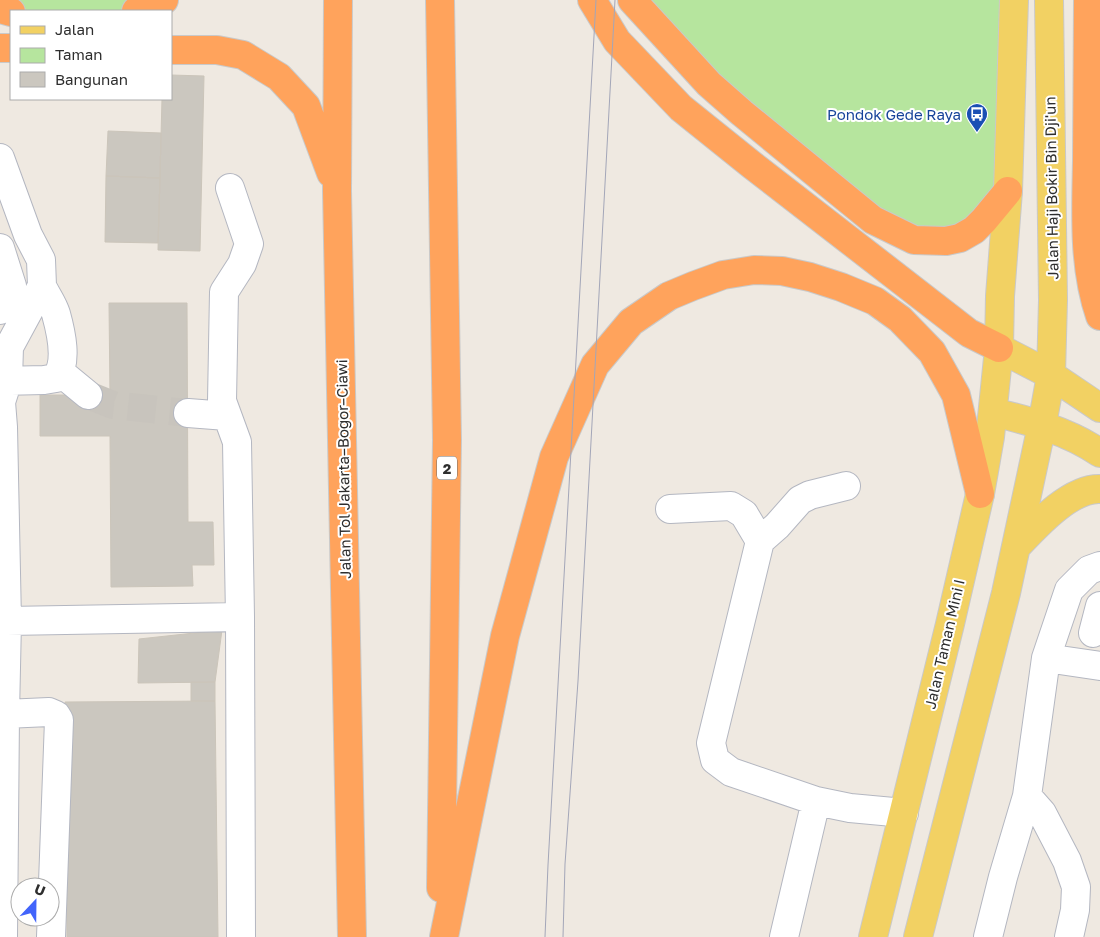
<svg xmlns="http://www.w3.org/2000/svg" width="1100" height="937" font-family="'Golos Text',sans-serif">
  <rect width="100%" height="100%" fill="#efe9e1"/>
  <path fill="#b6e59e" d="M0,0h164l-28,11h-125z
    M632,0h382l-6,191 -48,47 -87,-18z"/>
  <path fill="#cbc7bf" stroke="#cbc5ba" d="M171,75l33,1 -4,175 -42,-1 4,-151h9z
    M108,131l53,2 -1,45 -54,-2z
    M106,176l54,2 -2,65 -53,-1z
    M109,303h78l1,219h25l1,43h-22l1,21 -82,1 -1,-151h-70v-41h70z
    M222,630l-7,52 -77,1 1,-44z
    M191,682h24v19h-24z
    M215,701l3,236h-151l-2,-235z"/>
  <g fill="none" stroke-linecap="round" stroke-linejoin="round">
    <path stroke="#c8c4bd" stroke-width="28" stroke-dasharray="28 14" stroke-linecap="butt" d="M88,395l25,10 75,8"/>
    <g stroke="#b4b7c1" stroke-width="30">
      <path id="minor" d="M0,158l28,77 13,25 1,26 -33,61 -1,33 -7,22 2,25 4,194 -2,93 -2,223
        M230,188l19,56 -7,20 -18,28 -2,109 15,41 3,175 1,320
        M0,248l12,38 -12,24
        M60,372l28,23
        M0,381l44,-1 12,-2c12,-16 5,-46 0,-64 -3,-10 -10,-19 -14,-28
        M188,413l39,3
        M670,509l61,-3 13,8 16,27 -49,202 4,17 16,12 85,29
        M760,541l17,-15 23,-26 10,-5 36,-9
        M7,621l233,-4
        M1093,633l7,-27
        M1046,658l54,8
        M5,714l44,-2 7,3 3,5 -8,217
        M1027,796l15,17 25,48 9,26 -1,23 -6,27
        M784,937l32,-136 34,7 54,5
        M988,937l15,-60 24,-81 19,-138 23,-68 20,-20 11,-4"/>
    </g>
    <g stroke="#c9c9c9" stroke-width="30">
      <path id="major" d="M999,348l52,27 49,33
        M993,412c37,9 75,19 107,41
        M1017,546c19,-20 53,-58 83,-57
        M873,937l77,-313 30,-130 10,-57 9,-89 1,-52 8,-105 6,-191
        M918,937l88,-344 36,-168 9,-50 2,-75 -4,-300"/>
    </g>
    <g stroke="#c9c9c9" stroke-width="30">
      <path id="highway" d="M338,0l-1,191 15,746
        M440,0l7,440 -6,448
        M592,0l25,41 64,67 71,57 217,168 30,15
        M632,0l77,84 33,29 131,107 41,20 32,1 14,-3 14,-8 10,-10 24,-29
        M1088,0c0,54 -1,107 -1,161 -1,51 -4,106 13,155
        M0,9l11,3
        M136,11l28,-11
        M0,48h11
        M171,50h46l26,5 36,22 27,29 25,67
        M444,937l61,-301 49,-179 41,-92 36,-43 38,-26 24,-10 30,-11 31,-5 28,1 28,6 31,10 34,14 25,18 32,33 24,43 24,99"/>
    </g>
    <use href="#minor" stroke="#fff" stroke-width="28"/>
    <use href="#major" stroke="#f2d163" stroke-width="28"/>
    <use href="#highway" stroke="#ffa35c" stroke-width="28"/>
    <path stroke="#a3a6b8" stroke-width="1" d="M545,937l3,-72 48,-865
      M563,937l2,-73 13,-183 37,-681"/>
  </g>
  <defs>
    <g id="bus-pin" transform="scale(1.125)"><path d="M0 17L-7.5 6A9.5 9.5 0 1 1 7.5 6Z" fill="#1a4fb4" stroke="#fff"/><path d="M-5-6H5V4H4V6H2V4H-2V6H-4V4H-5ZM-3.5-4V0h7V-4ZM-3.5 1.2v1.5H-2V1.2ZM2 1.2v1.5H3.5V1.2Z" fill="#fff"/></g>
  </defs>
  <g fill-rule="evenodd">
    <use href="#bus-pin" x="977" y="114"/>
  </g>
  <g text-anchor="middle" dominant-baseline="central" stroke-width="4" stroke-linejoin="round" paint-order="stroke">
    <rect fill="#fff" stroke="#6d6d6d" stroke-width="1" x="437" y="456.5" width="20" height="23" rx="4"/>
    <g font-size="14" font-weight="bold" fill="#2e2e2e">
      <text x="447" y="468">2</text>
    </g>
    <g font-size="15" fill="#164399" stroke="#fff" text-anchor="end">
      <text x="961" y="114">Pondok Gede Raya</text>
    </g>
    <g font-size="15" fill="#2e2e2e" stroke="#fff">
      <text transform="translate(1051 188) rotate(-91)">Jalan Haji Bokir Bin Dji'un</text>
      <text transform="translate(343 469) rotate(-91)">Jalan Tol Jakarta–Bogor–Ciawi</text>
      <text transform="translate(944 644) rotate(-77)">Jalan Taman Mini I</text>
    </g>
  </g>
  <rect x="10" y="10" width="162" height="90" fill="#ffffff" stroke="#ababab"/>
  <rect x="20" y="26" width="25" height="8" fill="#f2d163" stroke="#ababab"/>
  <text x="55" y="35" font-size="15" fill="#2e2e2e">Jalan</text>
  <rect x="20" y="48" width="25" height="15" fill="#b6e59e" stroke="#ababab"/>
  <text x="55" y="60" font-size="15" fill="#2e2e2e">Taman</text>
  <rect x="20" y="72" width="25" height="15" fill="#cbc7bf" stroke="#ababab"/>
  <text x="55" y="85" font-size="15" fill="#2e2e2e">Bangunan</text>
  <g transform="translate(35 902) rotate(22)"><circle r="24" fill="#ffffff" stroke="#ababab"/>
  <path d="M0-4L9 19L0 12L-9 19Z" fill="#4264fb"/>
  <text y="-8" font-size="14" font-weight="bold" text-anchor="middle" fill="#2e2e2e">U</text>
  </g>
</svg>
